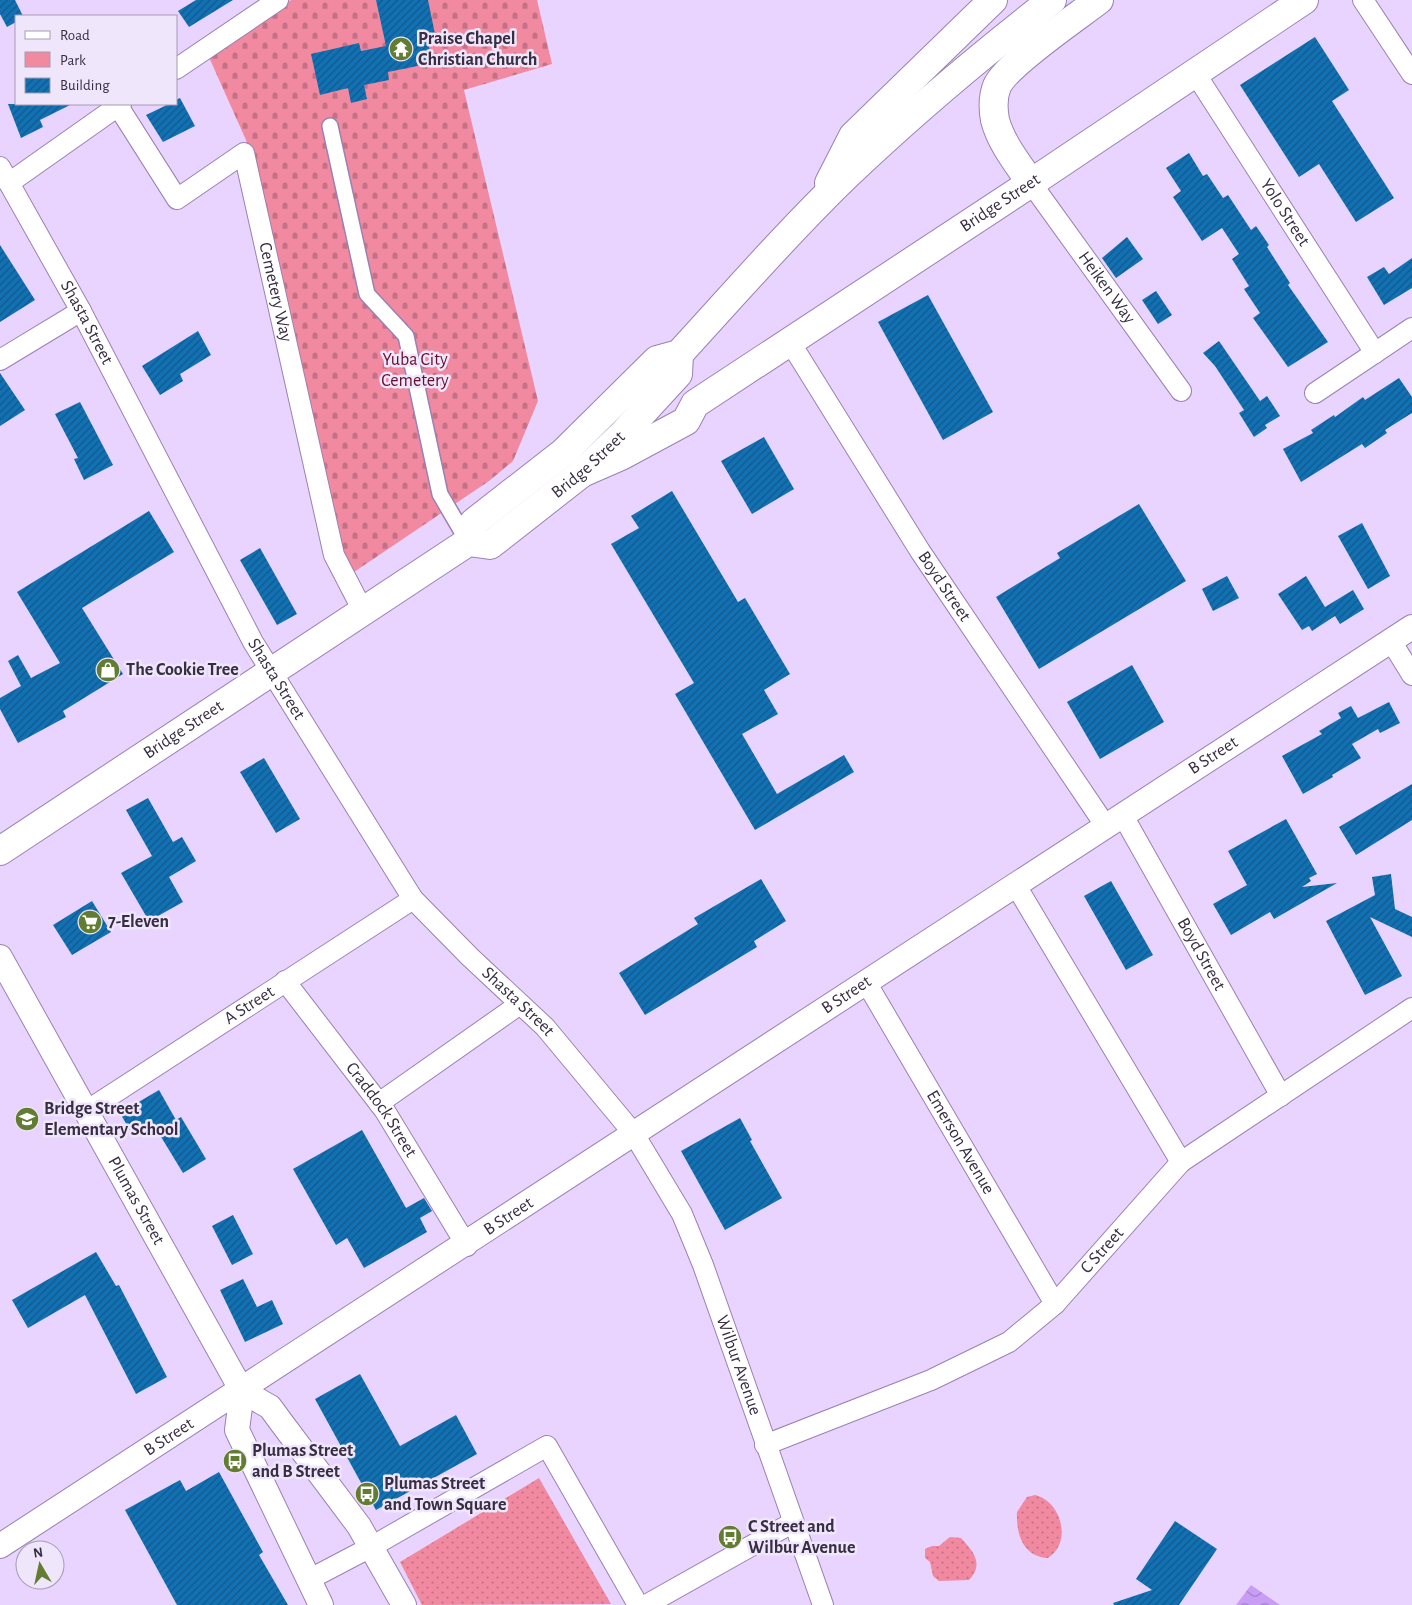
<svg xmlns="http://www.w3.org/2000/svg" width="1412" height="1605" font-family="'Alegreya Sans',sans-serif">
  <defs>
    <pattern id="green-dots" width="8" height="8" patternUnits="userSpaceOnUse" patternTransform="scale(1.25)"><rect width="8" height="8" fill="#f18aa1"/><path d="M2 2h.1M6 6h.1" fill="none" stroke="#c47185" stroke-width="1.8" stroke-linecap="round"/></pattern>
    <pattern id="cemetery-stones" width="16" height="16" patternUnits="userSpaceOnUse" patternTransform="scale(1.25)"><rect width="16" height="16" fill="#f18aa1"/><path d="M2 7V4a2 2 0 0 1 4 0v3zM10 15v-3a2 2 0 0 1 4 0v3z" fill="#c47185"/></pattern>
    <pattern id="water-waves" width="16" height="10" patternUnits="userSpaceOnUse" patternTransform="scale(1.25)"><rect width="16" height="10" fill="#c99df5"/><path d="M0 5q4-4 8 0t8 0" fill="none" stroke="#a480c8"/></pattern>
    <pattern id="building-hatch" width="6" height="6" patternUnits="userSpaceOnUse" patternTransform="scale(1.25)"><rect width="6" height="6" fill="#1271b3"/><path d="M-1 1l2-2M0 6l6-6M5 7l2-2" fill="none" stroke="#12588b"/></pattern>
  </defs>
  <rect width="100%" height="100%" fill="#e8d4fe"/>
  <path fill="url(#green-dots)" d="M539,1478l72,126 -189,1 -22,-43z
    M1035,1495c26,6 38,47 13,63 -25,-1 -32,-24 -31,-46l10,-15z
    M950,1537l11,1c13,14 23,26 8,42l-30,1 -6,-5 -3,-14 -5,-4v-9l7,-3h7z"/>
  <path fill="url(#cemetery-stones)" d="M291,0h246l15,64 -88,26 74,311 -25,60 -24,20 -135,91 -13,-20 -95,-412 -38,-85z"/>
  <path fill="url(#water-waves)" d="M1251,1585l29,20h-44z"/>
  <path fill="url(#building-hatch)" d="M0,0h15l8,16h-7v6l-9,5 -7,-13z
    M196,0h37l-44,27 -11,-16z
    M376,0h52l8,39 -8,2 4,22 -44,9 1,8 -25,5 3,14 -16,4 -3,-15 -28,7 -9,-41 48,-11 2,8 25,-5z
    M1315,37l34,53 -17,11 62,97 -38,24 -37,-58 -20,13 -59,-92z
    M180,98l15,28 -32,16 -17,-27 23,-11h7v-4z
    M8,104h64l-32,16 3,7 -22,11z
    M1189,153l14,23 4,-2 16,24 5,-3 23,35 5,-4 13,19 -2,2 23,36 -2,2 40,57 -40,25 -35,-49 7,-5 -16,-24 5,-3 -17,-27 7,-5 -17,-26 -20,13 -29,-44 8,-6 -15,-23z
    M1127,237l16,22 -27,19 -14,-20z
    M0,245l35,55 -35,22z
    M1412,258v30l-28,17 -17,-28 17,-10 5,7z
    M1156,291l16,24 -14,9 -16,-24z
    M928,295l65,117 -50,28 -65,-118z
    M198,331l13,24 -31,19 3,7 -23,14 -18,-29z
    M1219,341l41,60 7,-5 13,20 -15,9 2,3 -13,9 -15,-24 5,-3 -29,-44 -12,-13z
    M0,373l25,37 -25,16z
    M1399,378l13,19v16l-27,17 2,3 -22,15 -3,-4 -61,38 -18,-33 30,-16 -2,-3 23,-15 1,2 28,-20 2,3z
    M80,402l33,63 -29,15 -10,-21 4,-1 -23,-44z
    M764,437l30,52 -42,25 -31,-53z
    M672,491l66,111 7,-4 45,76 -26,16 14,24 -36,20 35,60 67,-39 10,17 -99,58 -80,-136 19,-11 -83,-139 28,-16 -8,-12z
    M1139,504l47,77 -147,88 -43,-72 64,-39 -3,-5z
    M149,511l25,41 -92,56 41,66 -60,37 3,6 -48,26 -18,-34v-11l21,-12 -13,-25 10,-6 13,23 29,-15 -43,-71z
    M1362,523l28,53 -22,13 -30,-53z
    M260,548l37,66 -20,11 -37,-65z
    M1227,576l12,22 -26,13 -11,-22z
    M1306,576l19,31 28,-17 11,19 -24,15 -5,-8 -23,15 -3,-5 -7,4 -24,-36z
    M1132,665l32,57 -64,37 -33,-57z
    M1389,702l11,21 -20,10 -2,-4 -26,15 9,14 -29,17 1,2 -30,17 -21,-38 40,-22 -3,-3 22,-13 -3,-5 13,-7 7,12z
    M264,758l36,61 -24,14 -36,-61z
    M1412,784v36l-56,35 -17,-28z
    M148,798l25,44 9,-5 14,24 -27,16 14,25 -34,19 -28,-48 31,-17 -26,-46z
    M1286,819l31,55 -8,4 2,3 -9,6 35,-4 -63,36 -4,-7 -39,23 -18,-31 34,-19 -19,-34z
    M1391,874l4,35 17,8v20l-42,-20 32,59 -37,19 -39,-74 49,-26 -3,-18z
    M761,879l25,42 -32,20 3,6 -112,68 -26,-42 79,-49 -4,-6z
    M1111,881l42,74 -27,15 -42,-74z
    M92,901l19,31 -39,23 -19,-30z
    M159,1090l17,30 5,-3 25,42 -23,14 -31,-51 -20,12 -12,-21z
    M740,1118l12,22 -2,1 32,57 -57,32 -44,-79z
    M362,1130l44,78 18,-10 8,13 -12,7 7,14 -63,36 -17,-30 -11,7 -43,-76z
    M233,1215l20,39 -21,11 -20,-39z
    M96,1252l20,34 3,-1 48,92 -31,17 -51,-99 -57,33 -16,-28z
    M243,1279l14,28 15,-7 11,24 -38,18 -25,-52z
    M360,1374l40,72 56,-31 21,39 -101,56 -61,-111z
    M219,1472l44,80 -4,3 29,50h-111l-52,-95 55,-30 6,11z
    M1175,1521l42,28 -38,56h-65l-1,-2 39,-13 -16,-11z"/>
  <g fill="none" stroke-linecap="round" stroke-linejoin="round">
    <g stroke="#9982b2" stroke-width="18">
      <path id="pedestrian" d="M330,126l37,168 39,42 34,158 28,48"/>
    </g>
    <g stroke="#9982b2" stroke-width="22">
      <g id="minor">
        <path d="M1363,0l49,74"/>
        <path d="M176,69l102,-69"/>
        <path id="s1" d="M1195,73l180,280"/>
        <path id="s2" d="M118,106l59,93 67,-46 90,402 29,56"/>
        <path id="s3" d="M0,167l81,144 172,331 160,257 57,58 75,70 89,107 48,80 21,51 120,340"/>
        <path d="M9,183l112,-79"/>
        <path id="s4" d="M1031,183l150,208"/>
        <path id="s5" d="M790,342l130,209 185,274"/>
        <path d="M0,360l81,-49"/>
        <path d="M1315,393l97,-65"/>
        <path d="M1391,641l21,34"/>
        <path id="s6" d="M1122,814l159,282"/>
        <path d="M1015,884l166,278"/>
        <path id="s7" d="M285,981l100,130 82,135"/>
        <path id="s8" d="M866,982l189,322"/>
        <path d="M379,1103l141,-99"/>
        <path id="s9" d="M85,1112l328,-213"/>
        <path id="s10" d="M765,1445l166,-65 78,-38 46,-38 126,-142 231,-154"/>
        <path d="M308,1580l63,-33 176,-101 91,159"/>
        <path d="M646,1605l146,-82"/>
      </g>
    </g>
    <g stroke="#9982b2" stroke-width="26">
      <g id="tertiary">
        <path id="s11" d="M0,957l242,434"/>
        <path d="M242,1391l28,16 11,15 78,104 45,79"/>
        <path d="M242,1391l-5,39 84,175"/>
        <path id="s12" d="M0,1546c473,-303 940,-615 1412,-919"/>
      </g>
    </g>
    <g stroke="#9982b2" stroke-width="30">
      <g id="secondary">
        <path d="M829,183l24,-47 140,-136"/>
        <path d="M1031,183c-13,-19 -30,-40 -36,-63 -2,-11 -2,-24 2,-34 10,-22 80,-69 102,-86"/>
        <path id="s13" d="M582,473l39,-17 65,-35 9,-17 336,-221 273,-183"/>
        <path d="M468,542l5,-19 91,-71 93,-92 22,-6c55,-60 108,-121 166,-177 66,-63 135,-121 207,-177"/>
        <path id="s14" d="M0,851l468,-309 22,3 92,-72 40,-38 56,-61 1,-20"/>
      </g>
    </g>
    <use href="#pedestrian" stroke="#fff" stroke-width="15"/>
    <use href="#minor" stroke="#fff" stroke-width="20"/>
    <use href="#tertiary" stroke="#fff" stroke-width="24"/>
    <use href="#secondary" stroke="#fff" stroke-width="28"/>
  </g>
  <defs>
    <g id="temple-disc" transform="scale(1.25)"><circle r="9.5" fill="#627d31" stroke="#f0e6fb"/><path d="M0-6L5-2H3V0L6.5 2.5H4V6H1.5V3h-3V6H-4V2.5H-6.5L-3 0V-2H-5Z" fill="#fff"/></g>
    <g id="shop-disc" transform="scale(1.25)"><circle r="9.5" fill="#627d31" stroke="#f0e6fb"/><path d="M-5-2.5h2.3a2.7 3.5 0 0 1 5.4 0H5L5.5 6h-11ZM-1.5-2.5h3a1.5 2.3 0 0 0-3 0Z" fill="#fff"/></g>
    <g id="supermarket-disc" transform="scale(1.25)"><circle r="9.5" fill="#627d31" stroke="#f0e6fb"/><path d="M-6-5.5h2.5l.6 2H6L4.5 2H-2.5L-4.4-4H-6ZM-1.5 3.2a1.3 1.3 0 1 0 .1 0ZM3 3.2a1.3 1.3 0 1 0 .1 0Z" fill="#fff"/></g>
    <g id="school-disc" transform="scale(1.25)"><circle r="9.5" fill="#627d31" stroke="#f0e6fb"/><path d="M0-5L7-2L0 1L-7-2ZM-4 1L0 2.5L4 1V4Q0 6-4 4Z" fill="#fff"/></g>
    <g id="bus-disc" transform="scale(1.25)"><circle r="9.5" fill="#627d31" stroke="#f0e6fb"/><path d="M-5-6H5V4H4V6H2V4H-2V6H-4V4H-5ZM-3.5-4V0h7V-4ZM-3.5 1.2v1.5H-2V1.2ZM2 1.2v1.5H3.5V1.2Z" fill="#fff"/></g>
  </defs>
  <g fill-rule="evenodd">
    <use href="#temple-disc" x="401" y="49"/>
    <use href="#shop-disc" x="108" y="670"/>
    <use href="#supermarket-disc" x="90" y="922"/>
    <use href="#school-disc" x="27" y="1119"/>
    <use href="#bus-disc" x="235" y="1461"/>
    <use href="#bus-disc" x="367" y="1494"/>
    <use href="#bus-disc" x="730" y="1537"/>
  </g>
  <g text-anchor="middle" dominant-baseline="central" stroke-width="5" stroke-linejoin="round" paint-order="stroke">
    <g font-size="18" font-weight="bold" fill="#372e42" stroke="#f0e6fb" text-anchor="start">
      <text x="418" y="39">Praise Chapel<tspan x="418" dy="21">Christian Church</tspan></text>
      <text x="126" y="670">The Cookie Tree</text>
      <text x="108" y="922">7-Eleven</text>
      <text x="44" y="1109">Bridge Street<tspan x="44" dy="21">Elementary School</tspan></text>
      <text x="252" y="1451">Plumas Street<tspan x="252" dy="21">and B Street</tspan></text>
      <text x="384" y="1484">Plumas Street<tspan x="384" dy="21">and Town Square</tspan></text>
      <text x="748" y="1527">C Street and<tspan x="748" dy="21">Wilbur Avenue</tspan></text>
    </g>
    <g font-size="18" fill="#372e42" stroke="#f0e6fb">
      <text stroke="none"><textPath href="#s13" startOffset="501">Bridge Street</textPath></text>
      <text stroke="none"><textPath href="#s1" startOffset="166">Yolo Street</textPath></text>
      <text stroke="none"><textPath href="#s4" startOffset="129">Heiken Way</textPath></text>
      <text stroke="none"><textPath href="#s2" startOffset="334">Cemetery Way</textPath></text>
      <text stroke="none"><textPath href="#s3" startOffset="178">Shasta Street</textPath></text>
      <text stroke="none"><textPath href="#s14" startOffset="710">Bridge Street</textPath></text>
      <text stroke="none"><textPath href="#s5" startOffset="289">Boyd Street</textPath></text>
      <text stroke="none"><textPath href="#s3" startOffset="582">Shasta Street</textPath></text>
      <text stroke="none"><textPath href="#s14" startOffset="220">Bridge Street</textPath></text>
      <text stroke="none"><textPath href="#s12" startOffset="1448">B Street</textPath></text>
      <text stroke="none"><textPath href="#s6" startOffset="161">Boyd Street</textPath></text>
      <text stroke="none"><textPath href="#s12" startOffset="1010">B Street</textPath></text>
      <text stroke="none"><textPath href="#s3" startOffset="988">Shasta Street</textPath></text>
      <text stroke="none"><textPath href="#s9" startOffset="196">A Street</textPath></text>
      <text stroke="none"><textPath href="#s7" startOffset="161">Craddock Street</textPath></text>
      <text stroke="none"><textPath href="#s8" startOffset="186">Emerson Avenue</textPath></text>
      <text stroke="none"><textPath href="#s11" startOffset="279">Plumas Street</textPath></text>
      <text stroke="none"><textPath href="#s12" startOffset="606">B Street</textPath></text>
      <text stroke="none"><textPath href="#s10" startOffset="396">C Street</textPath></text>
      <text stroke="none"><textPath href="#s3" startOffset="1419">Wilbur Avenue</textPath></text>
      <text stroke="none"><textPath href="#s12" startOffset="201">B Street</textPath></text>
    </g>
    <g font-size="18" fill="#620f2c" stroke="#f0e6fb">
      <text x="415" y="360">Yuba City<tspan x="415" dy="21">Cemetery</tspan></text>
    </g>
  </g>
  <rect x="15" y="15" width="162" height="90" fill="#f0e6fb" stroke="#a69cb1"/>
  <rect x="25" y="31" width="25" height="8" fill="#ffffff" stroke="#a69cb1"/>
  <text x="60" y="40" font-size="15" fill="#372e42">Road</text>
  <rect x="25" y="52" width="25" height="15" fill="#f18aa1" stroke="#a69cb1"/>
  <text x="60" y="65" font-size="15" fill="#372e42">Park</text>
  <rect x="25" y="78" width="25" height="15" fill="url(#building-hatch)" stroke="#a69cb1"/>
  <text x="60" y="90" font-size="15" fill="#372e42">Building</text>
  <g transform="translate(40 1565) rotate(351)"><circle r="24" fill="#f0e6fb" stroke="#a69cb1"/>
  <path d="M0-4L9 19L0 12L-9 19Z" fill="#627d31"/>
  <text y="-8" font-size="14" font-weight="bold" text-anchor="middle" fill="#372e42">N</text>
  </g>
</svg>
